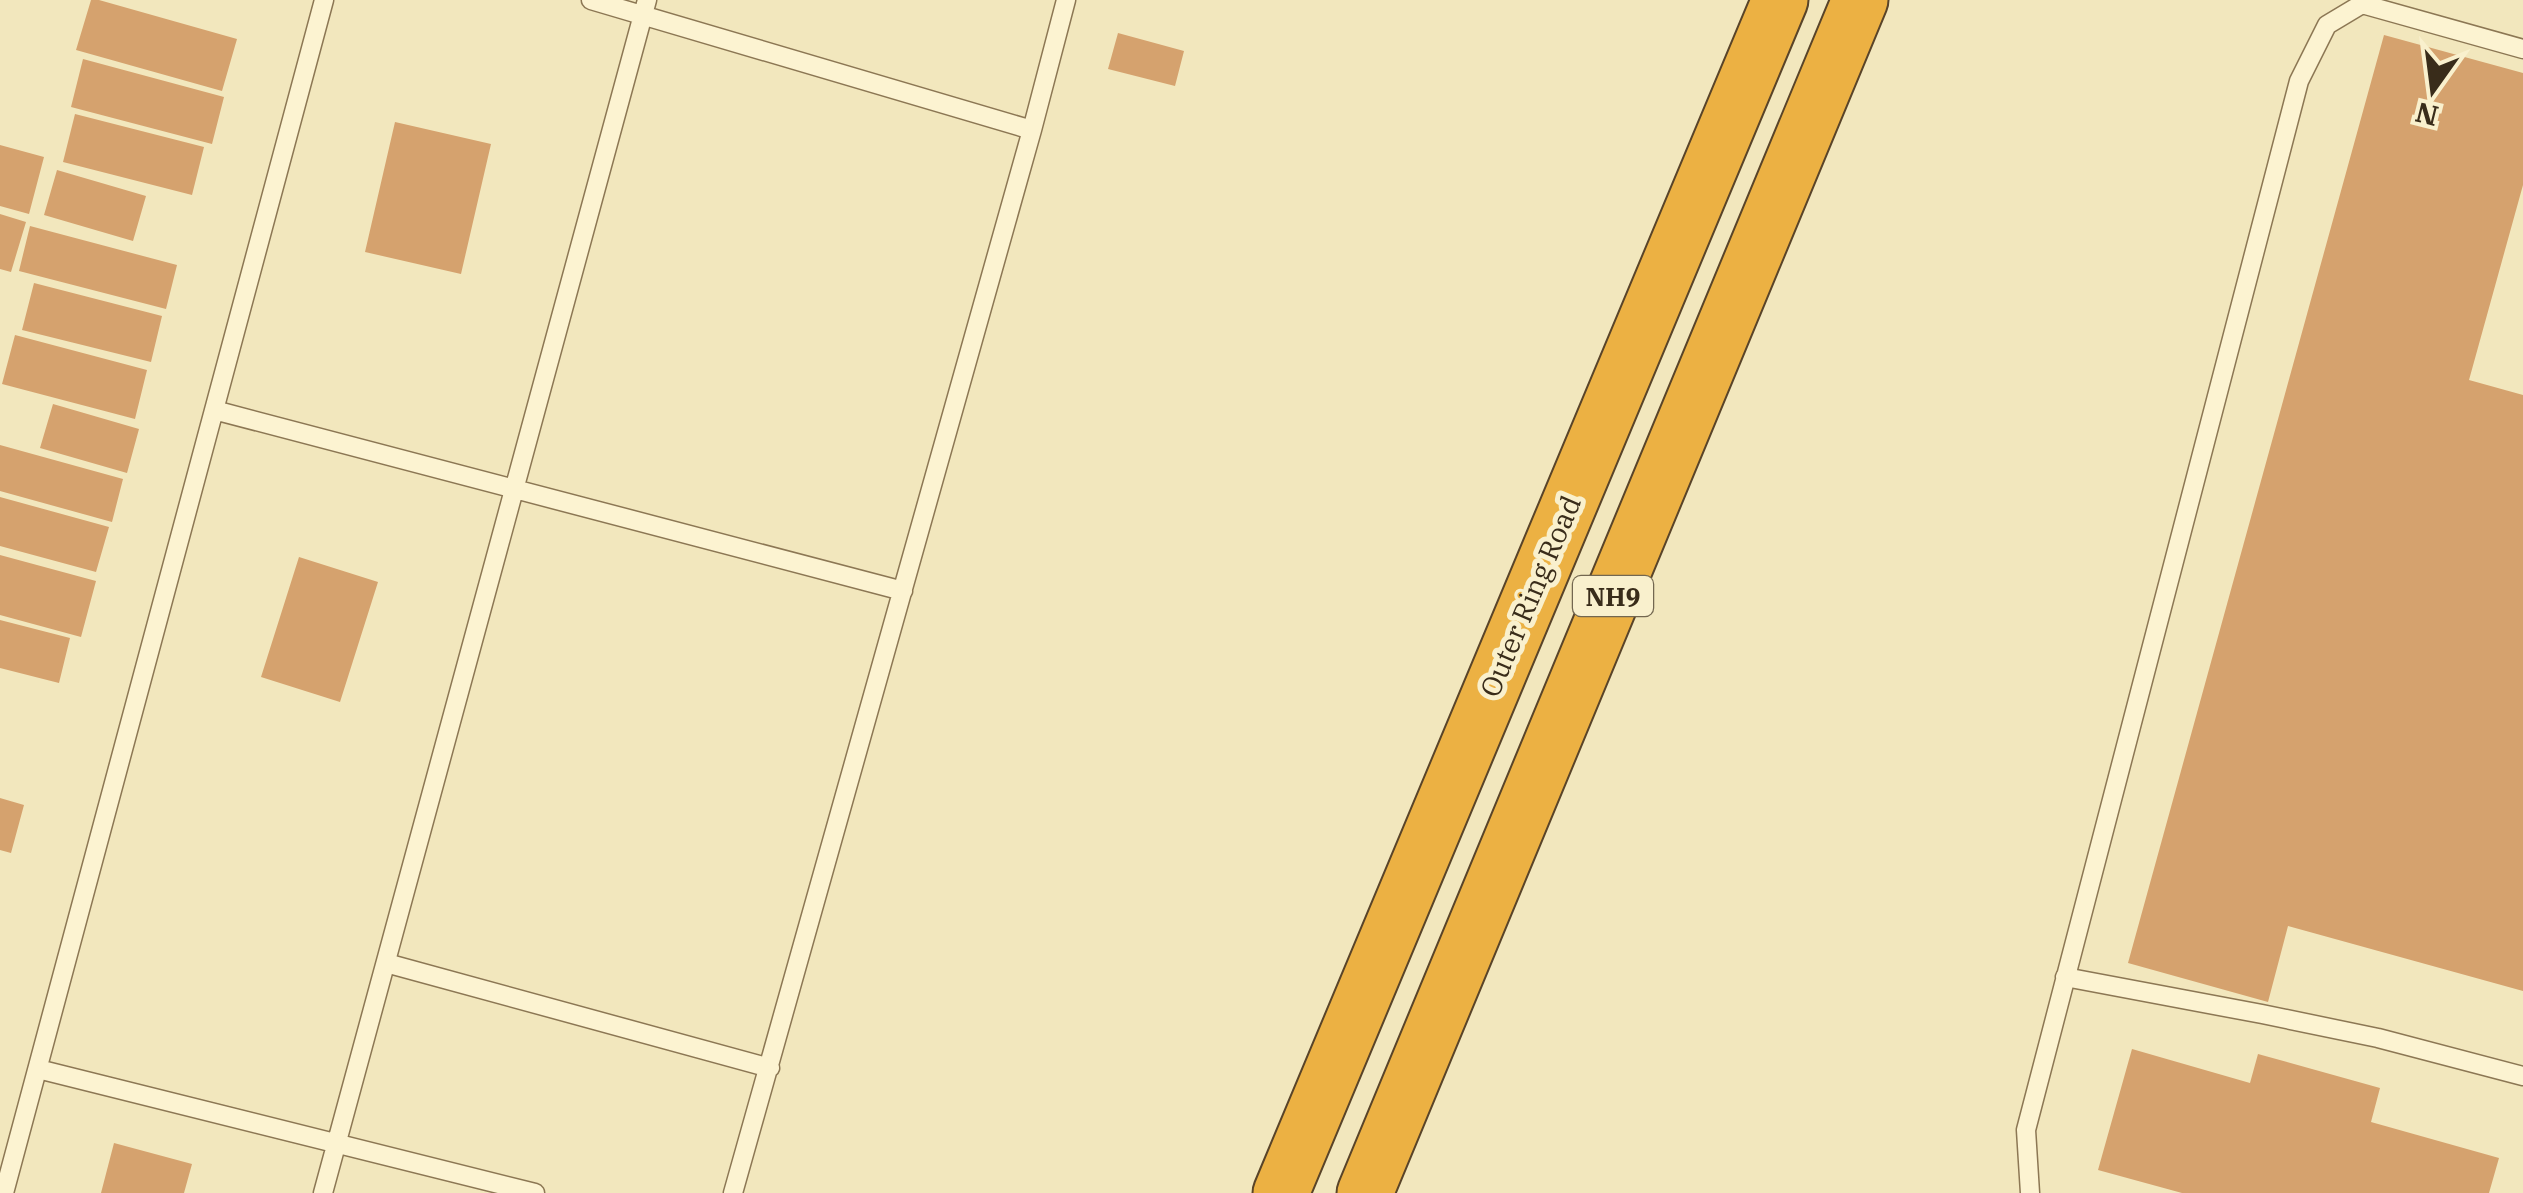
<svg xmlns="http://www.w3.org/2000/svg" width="2523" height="1193" font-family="'IBM Plex Serif',serif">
  <rect width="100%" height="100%" fill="#f2e7bd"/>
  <path fill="#d5a26e" d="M91,0h8l138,39 -15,52 -146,-41z
    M1118,33l66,18 -9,35 -67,-17z
    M2384,35l139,38v112l-54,195 54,15v596l-235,-65 -20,76 -140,-39z
    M83,59l141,38 -12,47 -141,-37z
    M75,114l129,33 -12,48 -129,-33z
    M395,122l96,22 -30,130 -96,-22z
    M0,145l44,12 -15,57 -29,-8z
    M57,170l89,26 -13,45 -89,-26z
    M0,214l26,8 -15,50 -11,-3z
    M30,226l147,39 -11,44 -147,-38z
    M34,283l128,33 -11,46 -129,-32z
    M15,335l132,35 -12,49 -133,-35z
    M53,404l86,25 -12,44 -87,-25z
    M0,445l123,34 -11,43 -112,-31z
    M0,497l109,30 -13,45 -96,-26z
    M0,555l96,26 -15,56 -81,-22z
    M299,557l79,25 -38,120 -79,-25z
    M0,620l70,18 -11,45 -59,-15z
    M0,798l24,7 -13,48 -11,-3z
    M2132,1049l118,34 8,-29 122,34 -9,34 128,36 -10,35h-307l-84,-23z
    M114,1143l78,21 -8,29h-83z"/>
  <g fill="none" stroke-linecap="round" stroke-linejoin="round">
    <g stroke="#8c7754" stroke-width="21">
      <path id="lane" d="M591,0l441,130
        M214,410l689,181
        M386,963l384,105
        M2065,977l197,37 116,24 145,38
        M38,1069l497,124
        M4,1193l320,-1193
        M323,1193l324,-1193
        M733,1193l299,-1063 34,-130
        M2030,1193l-4,-63 273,-1049 28,-56 35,-21 161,45"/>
    </g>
    <g stroke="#594429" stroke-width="59">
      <path id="highway" d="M1281,1193l499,-1193
        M1365,1193l495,-1193"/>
    </g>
    <use href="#lane" stroke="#fcf3d1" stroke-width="18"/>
    <use href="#highway" stroke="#ecb143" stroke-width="55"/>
  </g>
  <g text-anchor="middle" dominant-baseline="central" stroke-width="10" stroke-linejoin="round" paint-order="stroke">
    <rect fill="#f9f0cd" stroke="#736750" stroke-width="2.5" x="1573" y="576" width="80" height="40" rx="8"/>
    <g font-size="25" font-weight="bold" fill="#392c1a">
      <text x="1613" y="596">NH9</text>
    </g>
    <g font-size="28" fill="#392c1a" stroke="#f9f0cd">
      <text transform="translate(1530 596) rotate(-67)">Outer Ring Road</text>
    </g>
  </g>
  <g transform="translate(2433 90) rotate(194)" stroke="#f9f0cd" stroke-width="8" paint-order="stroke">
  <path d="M0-8L18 38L0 25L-18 38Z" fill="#392c1a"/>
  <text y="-15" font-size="28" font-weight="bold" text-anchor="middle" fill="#392c1a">N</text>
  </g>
</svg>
